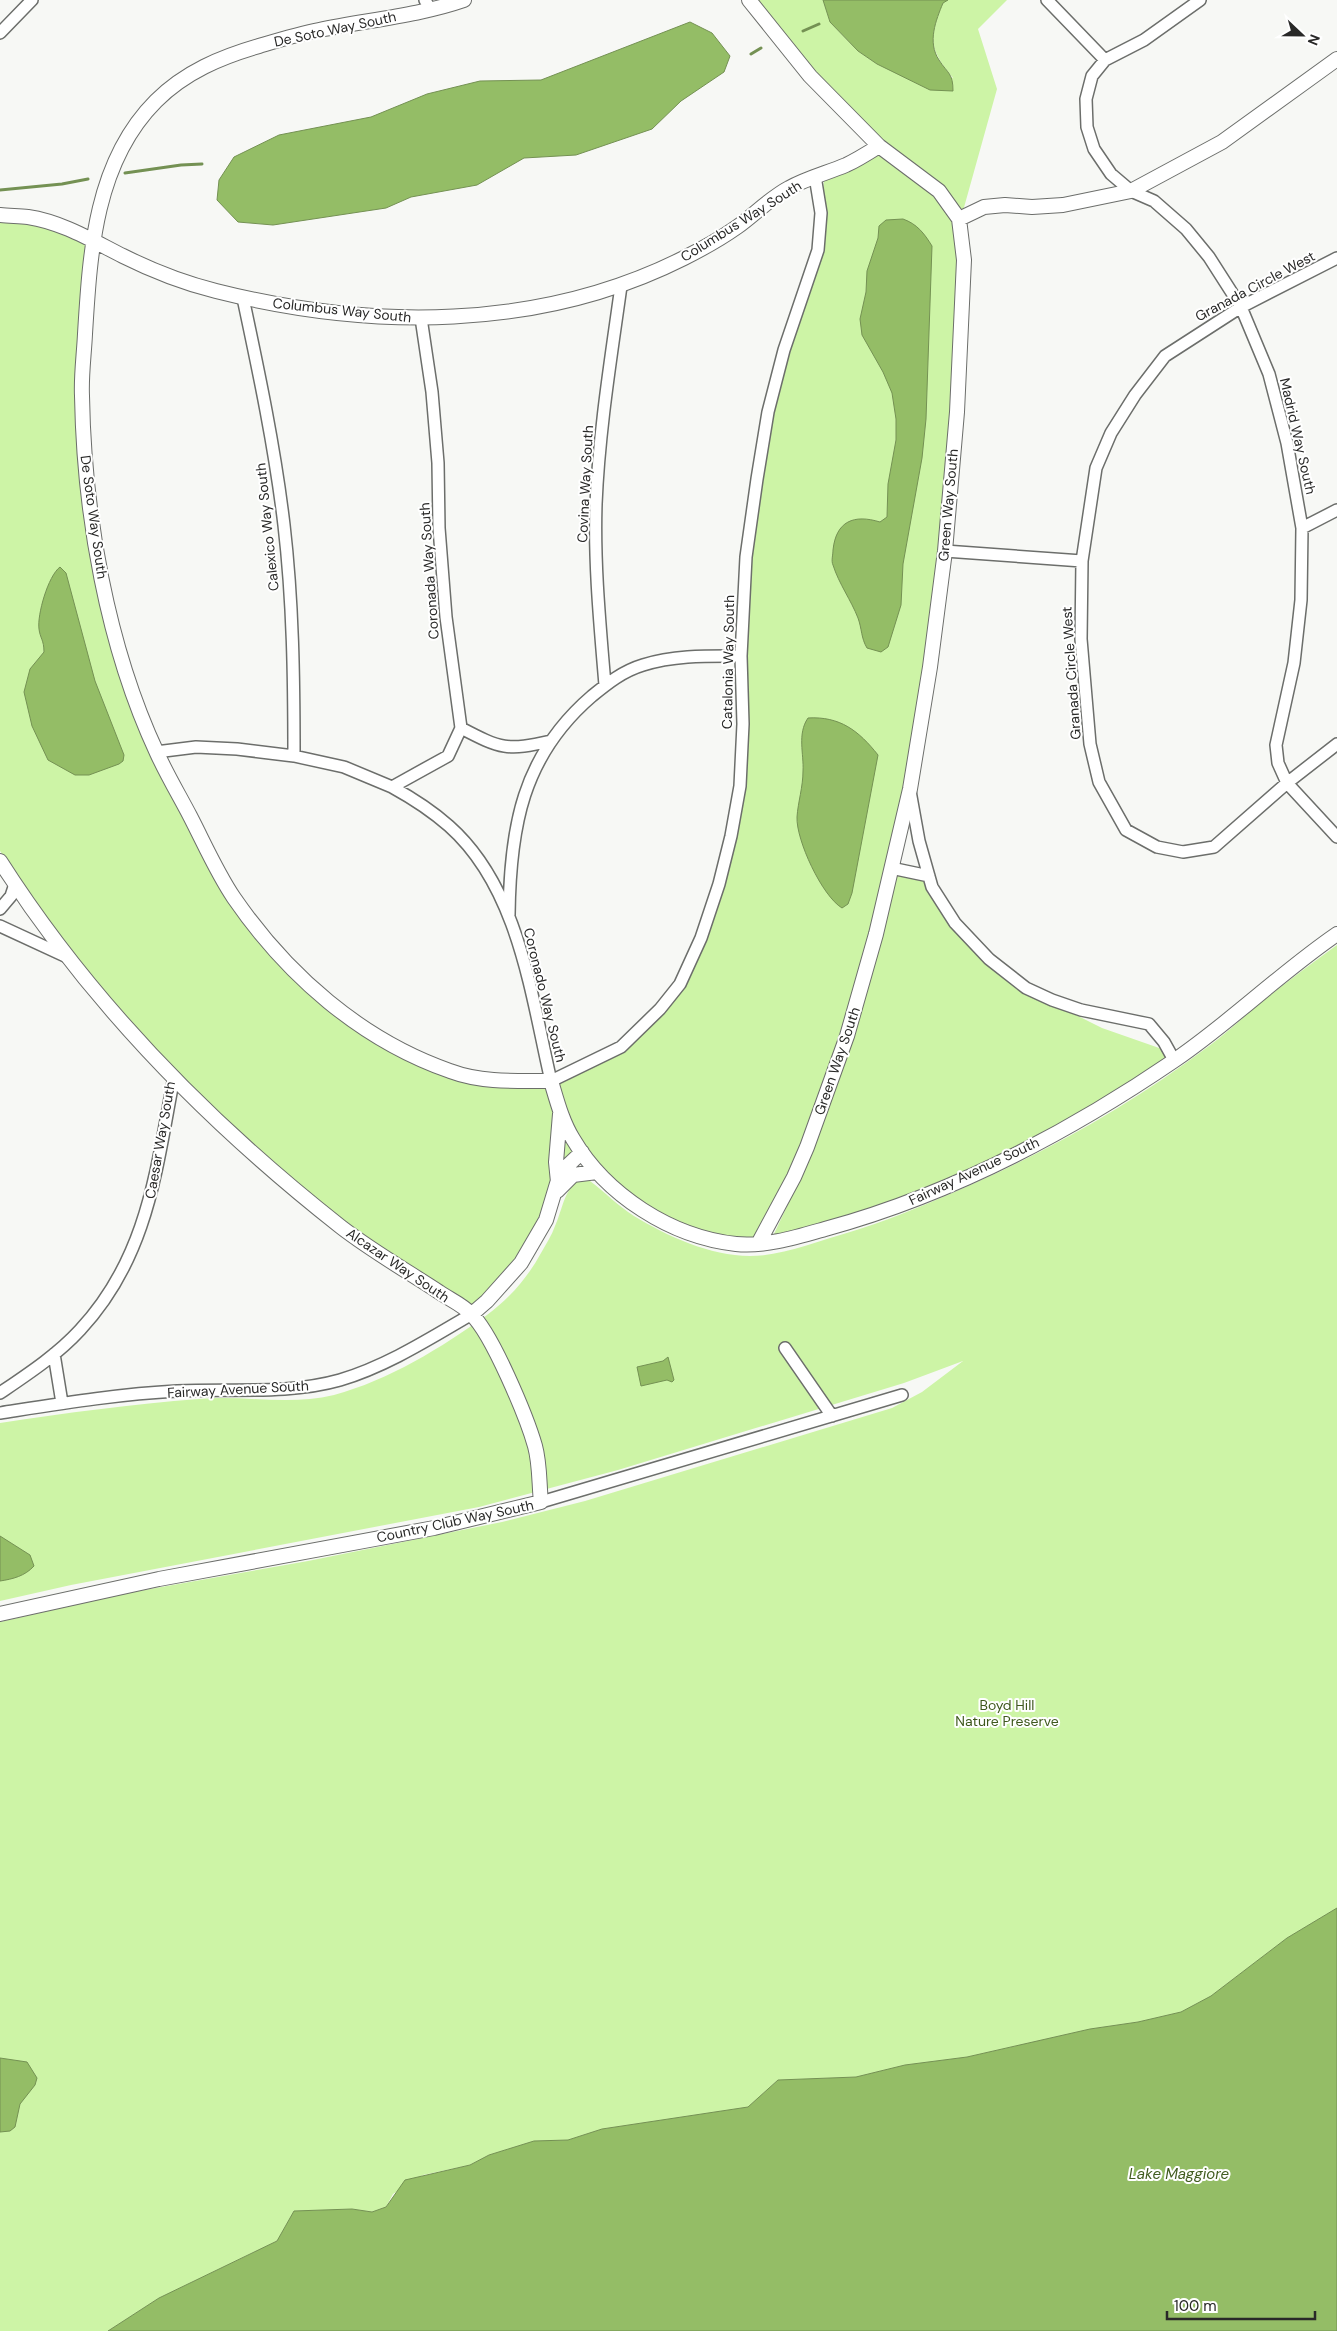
<svg xmlns="http://www.w3.org/2000/svg" width="1337" height="2331" font-family="'DM Sans',sans-serif">
  <rect width="100%" height="100%" fill="#f7f8f5"/>
  <path fill="#cdf4a6" d="M757,0h66l7,22 28,29 19,13 76,14c-25,-30 -24,-40 -10,-76l5,-2h59l-29,29 19,60 -34,122 -2,1 -78,-69 -69,-70z
    M878,153l57,41 18,26 5,40 -7,152 -12,133 -15,121 -20,123 -34,143 -28,102 -40,112 -43,92c-81,3 -154,-51 -191,-121 -5,-10 -7,-22 -10,-33l59,-29 47,-43 54,-106 7,-25 16,-71 7,-106 -2,-60 2,-58 10,-83 15,-90 16,-61 34,-104v-60l1,-7z
    M0,221c24,3 72,7 88,27l-3,268 5,37 15,64 38,115 137,233 125,92 141,28 34,72 -36,53 -28,50 -33,37 -12,10 -125,-82 -96,-83 -70,-66 1,-2 -4,-1 -40,-42 -63,-75 -74,-105z
    M895,875l29,5 62,83 84,49 32,16 60,21 5,9c-117,76 -255,155 -394,178l40,-85 40,-113z
    M1337,945v963l-50,30 -76,58 -30,16 -43,10 -48,7 -123,28 -62,8 -49,12 -78,3 -30,27 -146,22 -34,11 -34,1 -45,14 -19,10 -47,10 -30,19 -7,13 -14,5 -20,-3 -58,2 -17,30 -118,57 -51,33h-108v-709l122,-28 186,-33 194,-39 83,-21 307,-93 30,-16 41,-31 -59,22 -286,87 -139,37 -408,78 -71,16v-178c66,-10 132,-19 199,-24 45,-4 90,7 135,-4 55,-15 107,-47 153,-80 23,-17 41,-38 54,-62 5,-9 11,-18 14,-27 8,-17 9,-39 27,-48l8,3c15,11 28,25 44,35 33,20 76,40 116,40 33,0 68,-15 100,-24 34,-10 67,-24 100,-38 92,-39 179,-88 259,-148 18,-13 33,-28 50,-42 25,-20 52,-40 78,-59z"/>
  <path fill="#94bd66" stroke="#749153" d="M823,0h125l-5,3c-7,17 -16,39 -4,57 9,14 14,13 14,31l-23,-1 -53,-26 -19,-13 -28,-29z
    M690,22l22,11 18,23 -6,16 -43,29 -29,28 -76,26 -52,3 -47,27 -66,12 -25,11 -113,17 -35,-3 -21,-22 2,-20 15,-23 45,-22 92,-18 56,-23 53,-13 61,-1z
    M903,219c14,5 21,14 29,27l-6,173 -4,39 -19,106 -2,41 -13,42 -7,5 -14,-4c-6,-10 -5,-19 -9,-30 -7,-18 -19,-34 -25,-53 -2,-4 0,-10 0,-15 3,-29 21,-36 47,-28l7,-5 1,-33 8,-44v-21l-4,-26 -9,-21 -21,-37 -2,-16 6,-27 1,-21 11,-33 1,-12 7,-6z
    M60,567l6,6 29,108 29,74 -1,6 -4,3 -30,11h-14l-27,-15 -16,-34 -8,-34 6,-23 14,-17c0,-12 -4,-14 -5,-23 -2,-14 9,-53 21,-62z
    M808,718c32,-2 51,13 70,37l-26,138 -4,11 -6,4c-20,-12 -46,-68 -45,-91 1,-15 6,-30 6,-46 1,-17 -6,-37 5,-53z
    M668,1357l6,23 -2,2 -5,-2 -26,6 -4,-19 26,-6z
    M0,1536l30,19 4,11c-9,10 -21,13 -34,15z
    M1337,1908v423h-1229l51,-33 118,-57 17,-30 58,-2 20,3 14,-5 19,-27 65,-15 19,-10 45,-14 34,-1 34,-11 146,-22 30,-27 78,-3 49,-12 62,-8 123,-28 48,-7 43,-10 30,-16 76,-58z
    M0,2058l27,4 10,16 -2,7 -15,19 -5,23 -5,4 -10,1z"/>
  <g fill="none" stroke-linecap="round" stroke-linejoin="round">
    <path stroke="#749153" stroke-width="3" d="M803,31l16,-7
      M751,54l10,-6
      M125,173l56,-8 21,-1
      M0,190l62,-6 26,-5"/>
    <g stroke="#6c6e6b" stroke-width="14">
      <path id="minor" d="M425,0l5,9
        M1047,0l58,60
        M1200,0l-56,40 -39,20 -13,16 -6,23 1,28 7,22 17,25 20,17 23,10 32,28 23,28 32,50 28,67 18,69 15,85 -1,72 -7,63 -18,82 2,18 9,20 50,54
        M0,33l32,-33
        M1337,258l-96,49 -76,49 -30,39 -24,38 -15,35 -14,93 -1,78 9,105 9,38 27,48 31,17 26,5 31,-5 73,-64 50,-39
        M243,298c16,75 32,151 41,227 9,77 10,154 10,231
        M421,318l11,74 6,71 1,65 7,89 15,111
        M1302,528l35,-18
        M945,551l137,10
        M605,685c-5,-60 -11,-121 -9,-181 3,-73 15,-146 25,-218
        M461,728c40,21 46,23 90,13
        M156,752l40,-5 41,2 57,7 50,11 48,20 56,-31 13,-28
        M392,787c20,11 40,24 57,39 70,62 82,169 102,255l70,-34 39,-38 20,-25 21,-46 18,-54 12,-48 9,-50 3,-62 -2,-68 5,-99 11,-78 11,-67 16,-62 34,-100 3,-37 -6,-37
        M910,791l9,50 13,46 23,36 34,36 37,29 26,12 29,10 68,14 15,18 10,18
        M891,868l38,8
        M0,909l11,-13 4,-12
        M509,915c1,-87 13,-159 83,-219 16,-13 31,-25 51,-31 32,-10 65,-9 98,-9
        M0,926l67,31
        M785,1348l47,68
        M54,1354l8,49
        M0,1393c28,-19 57,-38 80,-63 68,-73 76,-160 94,-253
        M0,1413c58,-9 118,-19 177,-22 54,-3 110,4 163,-11 47,-14 89,-41 132,-66
        M541,1502l361,-107"/>
    </g>
    <g stroke="#6c6e6b" stroke-width="16">
      <path id="tertiary" d="M464,0c-46,16 -97,20 -145,30 -21,4 -40,10 -60,16 -38,11 -74,26 -103,55 -61,61 -66,151 -71,233 -1,21 -4,42 -3,62 2,118 25,250 75,357 10,22 22,42 33,63 14,27 27,57 44,82 53,77 127,142 216,173 32,12 67,10 101,10 6,20 11,40 22,58 33,56 98,98 163,105 29,3 61,-7 89,-15 125,-34 243,-96 350,-169 57,-39 105,-87 162,-126
        M749,0l61,76 69,70 60,45 20,28 5,41 -7,152 -12,139 -15,116 -20,122 -34,145 -29,102 -40,111 -13,30 -36,67
        M0,215c9,1 19,1 28,2 34,5 65,24 95,39 30,15 61,27 93,35 155,39 323,40 468,-33 18,-9 36,-19 53,-31 17,-12 33,-29 52,-39 18,-10 38,-15 57,-23 11,-5 22,-12 33,-19
        M959,219l25,-12 21,-2 27,2 31,-2 68,-14 91,-49 115,-83
        M0,861c90,141 210,263 341,366 31,24 66,44 98,65 10,7 24,13 32,22 21,19 56,104 64,132 5,18 4,38 6,56l-107,26 -275,51 -159,35
        M558,1182l-2,-20 4,-48
        M557,1191l16,-16 24,-3
        M472,1314l15,-13 34,-38 25,-43 13,-43 4,-7 19,-18"/>
    </g>
    <use href="#minor" stroke="#fff" stroke-width="11"/>
    <use href="#tertiary" stroke="#fff" stroke-width="14"/>
  </g>
  <g text-anchor="middle" dominant-baseline="central" stroke-width="4" stroke-linejoin="round" paint-order="stroke">
    <g font-size="14" fill="#292928" stroke="#fff">
      <text transform="translate(335 29) rotate(-12)">De Soto Way South</text>
      <text transform="translate(741 221) rotate(-32)">Columbus Way South</text>
      <text transform="translate(1255 286) rotate(-28)">Granada Circle West</text>
      <text transform="translate(342 310) rotate(6)">Columbus Way South</text>
      <text transform="translate(1298 436) rotate(77)">Madrid Way South</text>
      <text transform="translate(585 484) rotate(-87)">Covina Way South</text>
      <text transform="translate(948 505) rotate(-85)">Green Way South</text>
      <text transform="translate(94 517) rotate(82)">De Soto Way South</text>
      <text transform="translate(267 527) rotate(-96)">Calexico Way South</text>
      <text transform="translate(429 571) rotate(-94)">Coronada Way South</text>
      <text transform="translate(728 662) rotate(-89)">Catalonia Way South</text>
      <text transform="translate(1071 673) rotate(-94)">Granada Circle West</text>
      <text transform="translate(545 995) rotate(76)">Coronado Way South</text>
      <text transform="translate(837 1061) rotate(-71)">Green Way South</text>
      <text transform="translate(160 1140) rotate(-80)">Caesar Way South</text>
      <text transform="translate(974 1171) rotate(-25)">Fairway Avenue South</text>
      <text transform="translate(398 1265) rotate(34)">Alcazar Way South</text>
      <text transform="translate(238 1389) rotate(-3)">Fairway Avenue South</text>
      <text transform="translate(455 1521) rotate(-12)">Country Club Way South</text>
    </g>
    <g font-size="14" fill="#3e581c" stroke="#fff">
      <text x="1007" y="1705">Boyd Hill<tspan x="1007" dy="16">Nature Preserve</tspan></text>
    </g>
    <g font-size="15" font-style="italic" fill="#425d21" stroke="#fff">
      <text x="1179" y="2174">Lake Maggiore</text>
    </g>
  </g>
  <g transform="translate(1302 35) rotate(112)" stroke="#ffffff" stroke-width="4" paint-order="stroke">
  <path d="M0-4L9 19L0 12L-9 19Z" fill="#292928"/>
  <text y="-8" font-size="14" font-weight="bold" text-anchor="middle" fill="#292928">N</text>
  </g>
  <path d="M1167 2311v8h148v-8" fill="none" stroke="#292928" stroke-width="2.5"/>
  <text x="1174" y="2311" font-size="15" fill="#292928" stroke="#ffffff" stroke-width="4" paint-order="stroke">100 m</text>
</svg>
